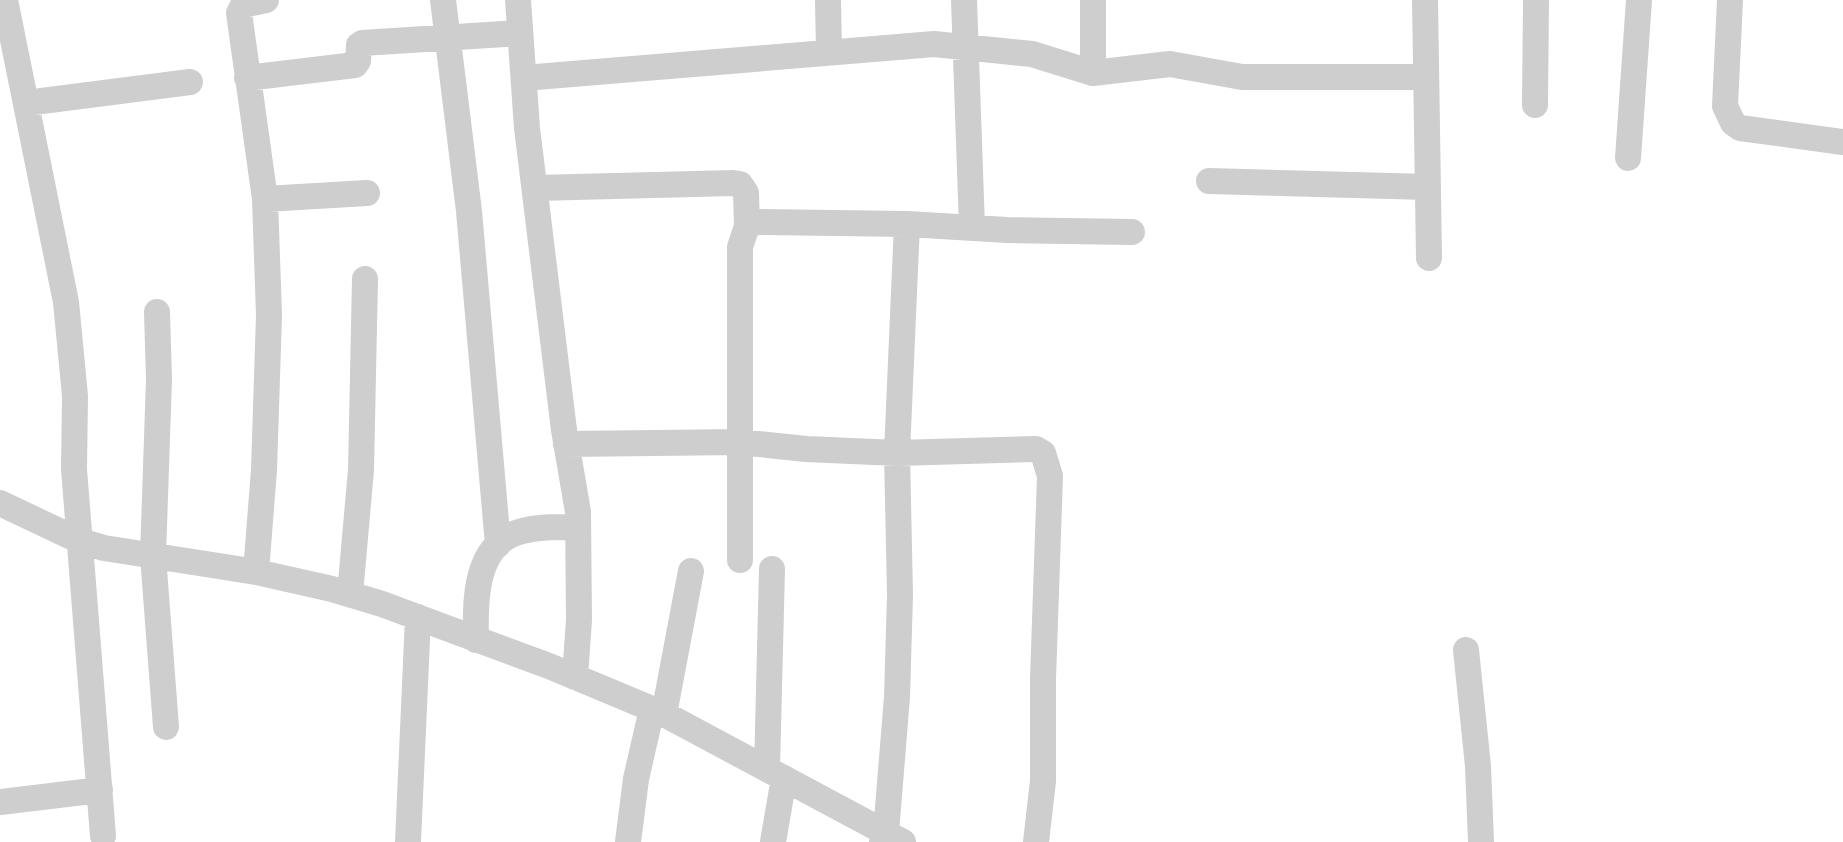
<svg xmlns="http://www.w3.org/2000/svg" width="1843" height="842" font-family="Raleway,sans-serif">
  <rect width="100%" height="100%" fill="#fff"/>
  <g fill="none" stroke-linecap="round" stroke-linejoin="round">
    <path stroke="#cecece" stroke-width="26" d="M5,0l61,302 9,94 -1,73 29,367
      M443,0l26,211 29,334
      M518,0l9,128 37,302 14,82 1,108 -4,57
      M828,0l1,51
      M964,0l8,227
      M1425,0l4,258
      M1730,0l-5,106 8,17 7,5 103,14
      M1093,73v-73
      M247,78l108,-13 3,-4 1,-16 3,-2 158,-10
      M524,78l410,-34 98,10 61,19 77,-9 72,13h184
      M26,103l164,-21
      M1535,105l1,-105
      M1628,158l11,-158
      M1209,181l219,6
      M536,188l197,-5 7,1 6,9 1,33
      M265,199l102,-6
      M157,312l2,67 -6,177 13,171
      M566,444l174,-2 66,7 91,4 139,-4 7,4 7,23 -7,203v102l-7,61
      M0,503l80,38 24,7 152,24 76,17 50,15 167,62 115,48 239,128
      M740,560v-313l7,-21 9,-4 151,2 100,6 125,2
      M256,572l8,-102 5,-155 -4,-116 -26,-186 4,-8 23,-5
      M350,594l11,-124 4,-191
      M476,640c-1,-33 -2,-86 33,-104 19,-10 48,-9 69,-9
      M1466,650l12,116 3,76
      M664,714l27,-143
      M767,769l5,-200
      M0,802l100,-12
      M408,842l10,-225
      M628,842l8,-63 16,-70
      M773,842l11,-64
      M882,842l4,-10 11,-135 3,-102 -3,-142 10,-229"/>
  </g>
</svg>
